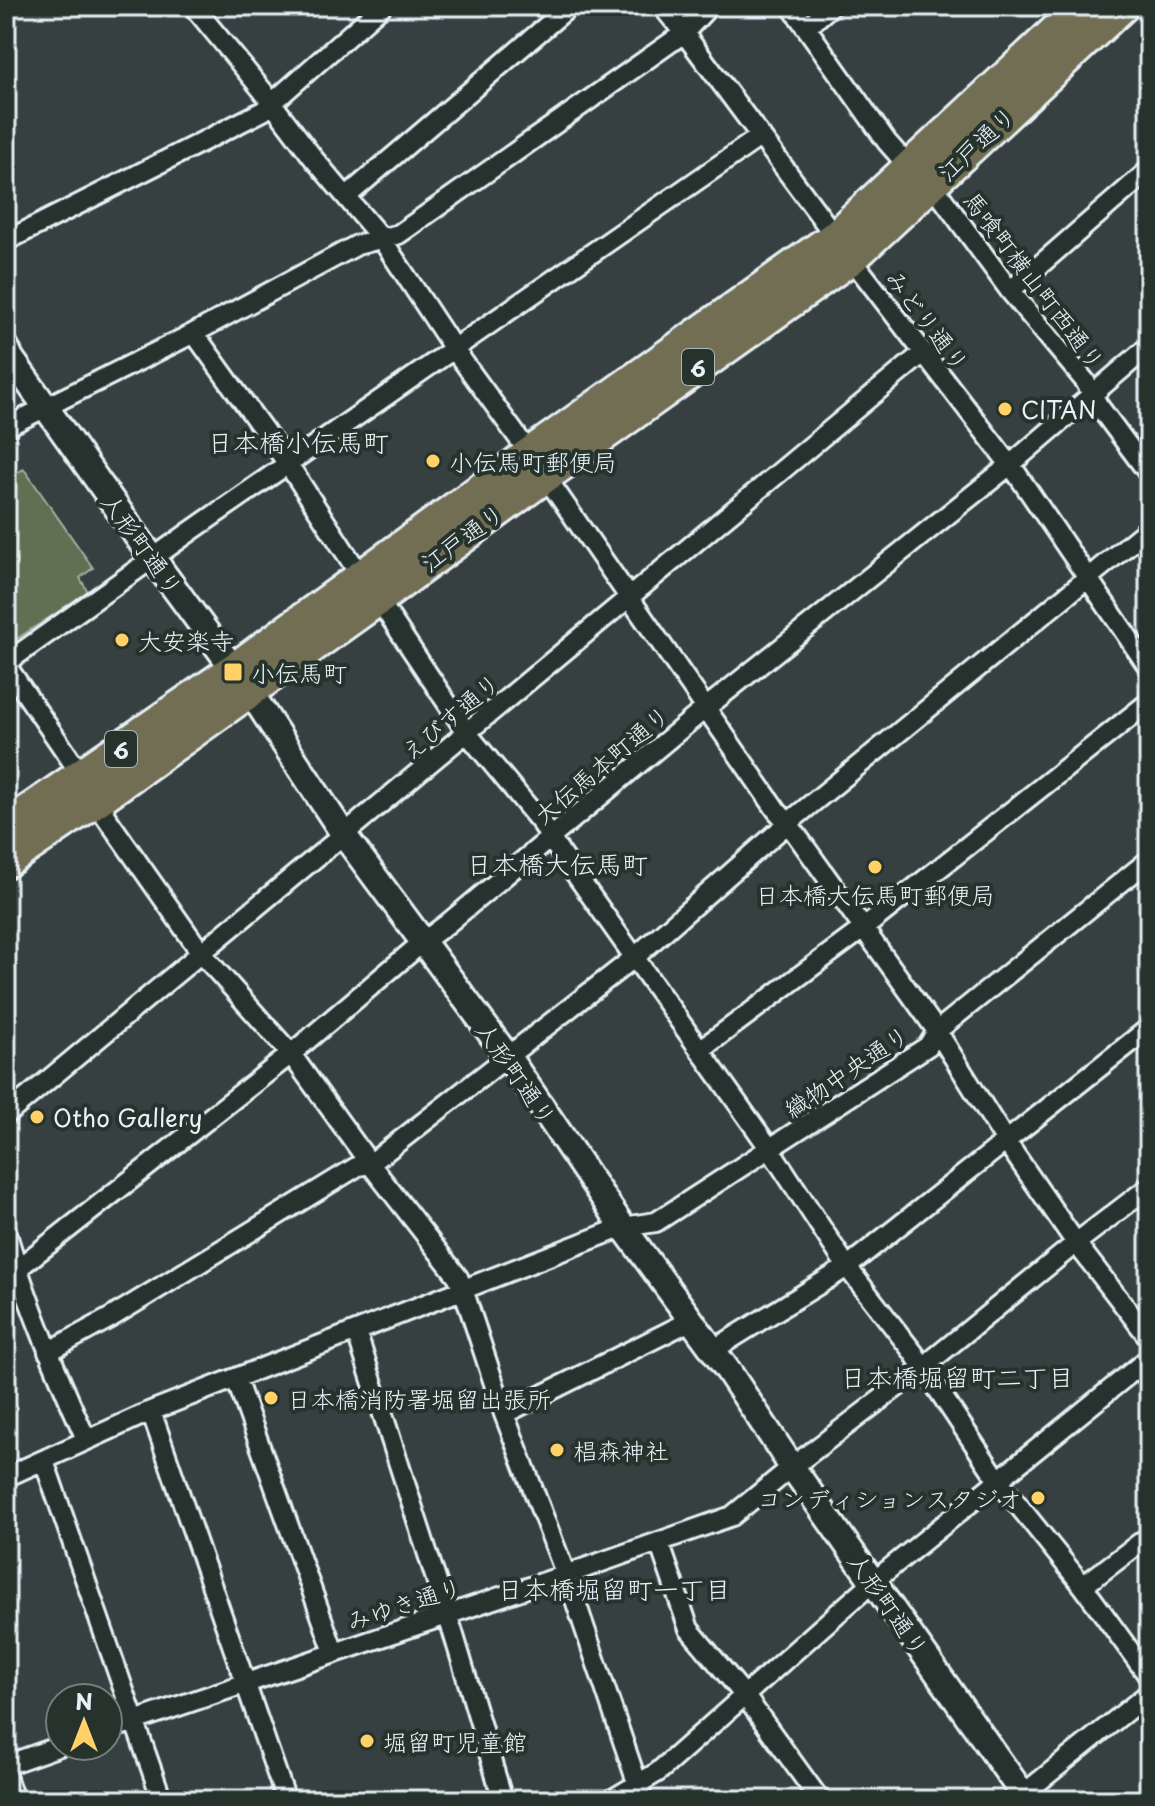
<svg xmlns="http://www.w3.org/2000/svg" width="1155" height="1806" font-family="'Playpen Sans','Klee One',sans-serif">
  <rect width="100%" height="100%" fill="#364040"/>
  <filter id="ink" filterUnits="userSpaceOnUse"><feTurbulence type="fractalNoise" baseFrequency=".0125" numOctaves="2"/><feDisplacementMap in="SourceGraphic" scale="16" xChannelSelector="R" yChannelSelector="G"/><feConvolveMatrix kernelMatrix="1 2 1 2 8 2 1 2 1" color-interpolation-filters="sRGB"/></filter>
  <g filter="url(#ink)">
    <path fill="#607052" stroke="#a4b0a5" stroke-width="2" d="M24,469l69,99 -13,10 8,14 -73,48 -9,-14v-148z"/>
    <g fill="none" stroke-linecap="round" stroke-linejoin="round">
      <g stroke="#e8f1f8" stroke-width="24">
        <path id="street" d="M193,6l69,84 52,69 67,79 73,111 76,105 247,357 11,12 149,208 68,109 71,103 73,95
          M662,6l22,27 167,225 166,216 132,194
          M791,6l96,136 22,25 23,17 78,107 75,90 13,24 51,69
          M807,27l24,-21
          M347,196l223,-190
          M6,241l257,-130 119,-105
          M1010,291l139,-121
          M194,333l94,131 74,114
          M6,427l188,-94 163,-88 42,-11 285,-201 25,-27
          M378,599l89,134 76,92 7,13 220,311 77,118 66,85 85,128 85,106 66,91
          M6,663l185,-132 570,-395
          M6,665l76,111
          M105,794l-1,20 98,140 89,100 79,110 88,113 5,12 41,125 67,174 72,212
          M700,1050l164,-122 285,-226
          M6,1115l917,-762
          M6,1231c21,72 50,140 80,208
          M6,1273l11,-4 274,-215 133,-113 23,-17 260,-217 303,-242 139,-119
          M356,1331l96,298 51,171
          M713,1350l134,-83 302,-239
          M48,1352l62,-34 248,-152 12,-2 265,-207 153,-134 361,-295
          M236,1379l98,273
          M151,1411l135,389
          M504,1414l188,-94
          M44,1461l118,339
          M6,1477l145,-66 472,-184 33,-5 272,-176 9,-15 212,-171
          M659,1542l30,87 56,67 75,104
          M1083,1586l66,-50
          M108,1730l457,-155 167,-59 60,-49 130,-99 154,-125 73,-56
          M6,1765l54,-19
          M6,1776l8,24
          M611,1800l47,-28 215,-190 276,-224
          M1016,1800l133,-107"/>
      </g>
      <g stroke="#e8f1f8" stroke-width="30">
        <path id="secondary" d="M6,347l5,11 142,201 96,131 95,145 164,222 115,170 106,145 63,95 235,333"/>
      </g>
      <g stroke="#e8f1f8" stroke-width="38">
        <path id="highway" d="M6,827l229,-158 295,-215 305,-217 248,-231
          M6,861l99,-67 273,-195 167,-123 306,-218 271,-252"/>
      </g>
      <use href="#street" stroke="#26332d" stroke-width="18"/>
      <use href="#secondary" stroke="#26332d" stroke-width="24"/>
      <use href="#highway" stroke="#726e52" stroke-width="32"/>
    </g>
  </g>
  <g fill="#ffd166" stroke="#26332d" stroke-width="3">
    <circle cx="1005" cy="409" r="8"/>
    <circle cx="433" cy="461" r="8"/>
    <circle cx="122" cy="640" r="8"/>
    <rect x="223" y="662" width="20" height="20" rx="4"/>
    <circle cx="875" cy="867" r="8"/>
    <circle cx="37" cy="1117" r="8"/>
    <circle cx="271" cy="1398" r="8"/>
    <circle cx="557" cy="1450" r="8"/>
    <circle cx="1038" cy="1498" r="8"/>
    <circle cx="367" cy="1741" r="8"/>
  </g>
  <g text-anchor="middle" dominant-baseline="central" stroke-width="8" stroke-linejoin="round" paint-order="stroke">
    <g fill="#26332d" stroke="#aeb8bb" stroke-width="2">
      <rect x="682" y="349" width="32" height="36" rx="6"/>
      <rect x="105" y="731" width="32" height="36" rx="6"/>
    </g>
    <g font-size="22" font-weight="bold" fill="#e8f1f8">
      <text x="698" y="367">6</text>
      <text x="121" y="749">6</text>
    </g>
    <g font-size="24" fill="#e8f1f8" stroke="#26332d">
      <text transform="translate(976 143) rotate(-43)">江戸通り</text>
      <text transform="translate(1035 280) rotate(53)">馬喰町横山町西通り</text>
      <text transform="translate(928 320) rotate(53)">みどり通り</text>
      <text transform="translate(462 537) rotate(-36)">江戸通り</text>
      <text transform="translate(143 544) rotate(54)">人形町通り</text>
      <text transform="translate(450 716) rotate(-40)">えびす通り</text>
      <text transform="translate(601 764) rotate(-40)">大伝馬本町通り</text>
      <text transform="translate(846 1071) rotate(-34)">織物中央通り</text>
      <text transform="translate(517 1073) rotate(55)">人形町通り</text>
      <text transform="translate(404 1603) rotate(-18)">みゆき通り</text>
      <text transform="translate(889 1604) rotate(55)">人形町通り</text>
    </g>
    <g font-size="24" fill="#e8f1f8" stroke="#26332d" text-anchor="start">
      <text x="1021" y="409">CITAN</text>
      <text x="449" y="461">小伝馬町郵便局</text>
      <text x="138" y="640">大安楽寺</text>
      <text x="251" y="672">小伝馬町</text>
      <text x="875" y="894" text-anchor="middle">日本橋大伝馬町郵便局</text>
      <text x="53" y="1117">Otho Gallery</text>
      <text x="287" y="1398">日本橋消防署堀留出張所</text>
      <text x="573" y="1450">椙森神社</text>
      <text x="1022" y="1498" text-anchor="end">コンディションスタジオ</text>
      <text x="383" y="1741">堀留町児童館</text>
    </g>
    <g font-size="26" fill="#e8f1f8" stroke="#26332d">
      <text x="298" y="441">日本橋小伝馬町</text>
      <text x="557" y="863">日本橋大伝馬町</text>
      <text x="957" y="1376">日本橋堀留町二丁目</text>
      <text x="614" y="1588">日本橋堀留町一丁目</text>
    </g>
  </g>
  <rect width="1155" height="1806" fill="none" stroke="#26332d" stroke-width="32"/>
  <rect x="16" y="16" width="1123" height="1774" fill="none" stroke="#e8f1f8" stroke-width="3" filter="url(#ink)"/>
  <g transform="translate(84 1722)"><circle r="38" fill="#26332d" stroke="#747f7e" stroke-width="2"/>
  <path d="M0-6L14 30L0 20L-14 30Z" fill="#ffd166"/>
  <text y="-12" font-size="22" font-weight="bold" text-anchor="middle" fill="#e8f1f8">N</text>
  </g>
</svg>
